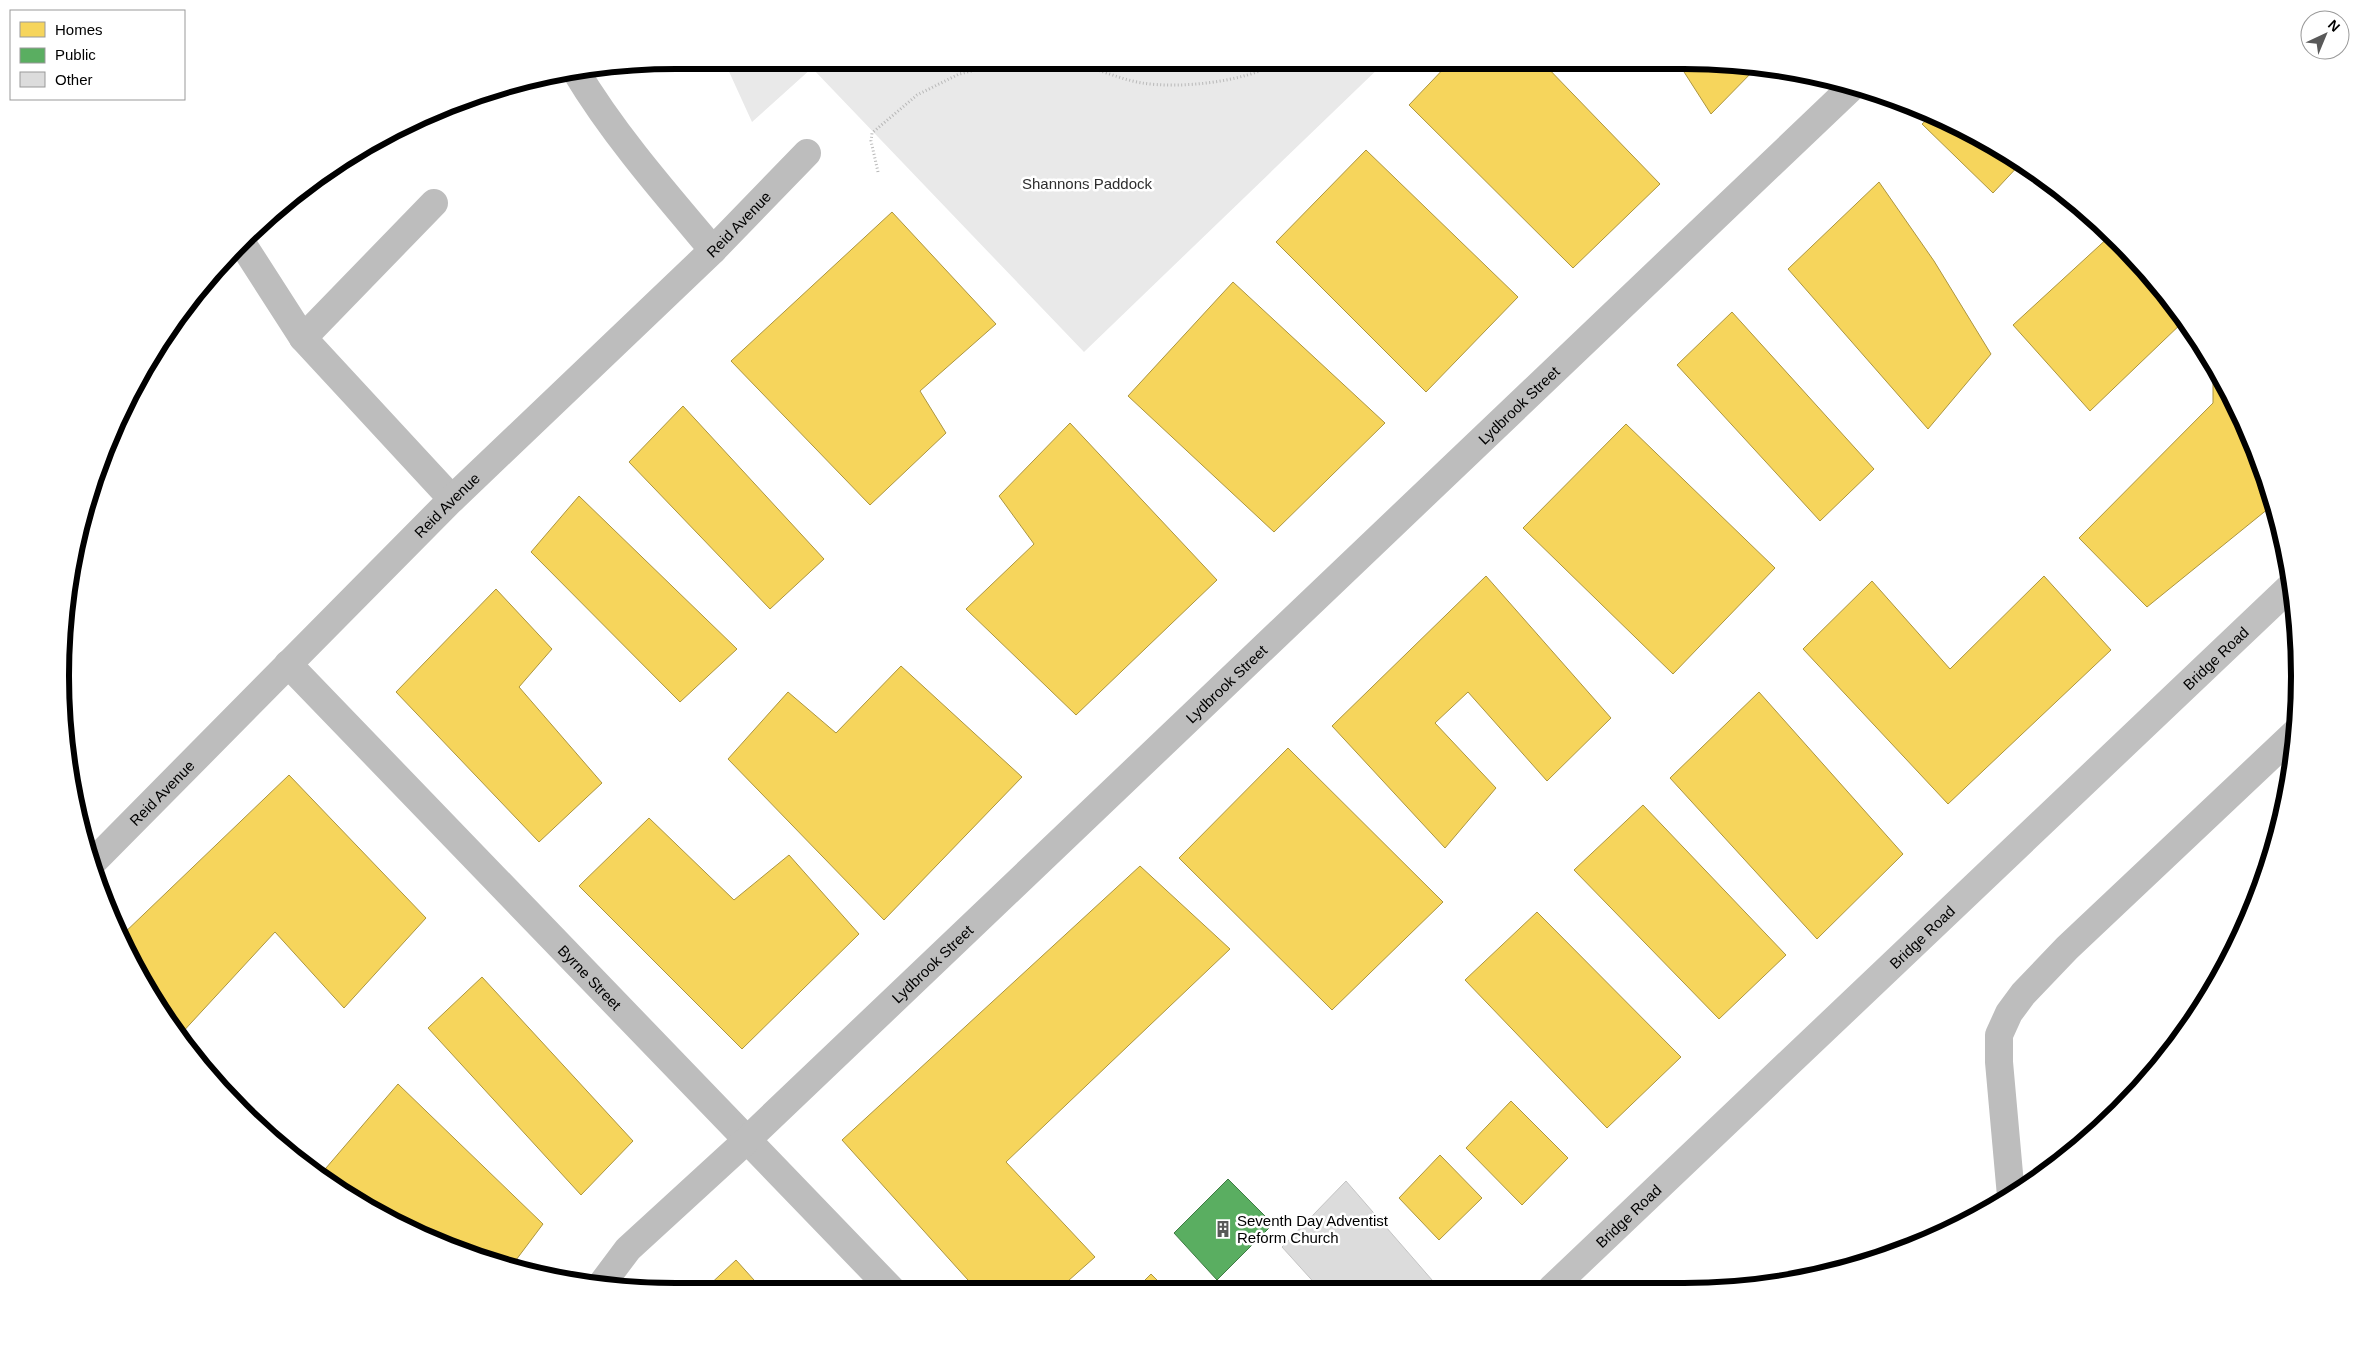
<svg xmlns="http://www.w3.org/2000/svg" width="2360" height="1352" font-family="Arial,sans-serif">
  <rect width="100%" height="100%" fill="#fff"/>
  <path fill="#e9e9e9" d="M1384,63l-300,289 -272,-284 -60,54 -26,-57z"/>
  <path fill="#f6d55c" stroke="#ac9540" d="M1677,61h47l33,6 -46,47z
    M1450,62h92l118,122 -87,84 -164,-163z
    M1930,117l62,26 29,20 -28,30 -71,-69z
    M1366,150l152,147 -92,95 -150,-150z
    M1879,182l55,79 57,93 -63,75 -140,-160z
    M892,212l104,112 -76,67 26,42 -76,72 -139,-144z
    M2111,235l62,66 12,19 -95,91 -77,-86z
    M1233,282l152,141 -111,109 -146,-136z
    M1732,312l142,157 -54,52 -143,-156z
    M2215,370l22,34 37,100 -127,103 -68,-69 134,-135v-32z
    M683,406l141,153 -54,50 -141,-147z
    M1070,423l147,157 -141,135 -110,-106 68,-65 -35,-48z
    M1626,424l149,144 -102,106 -150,-146z
    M579,496l158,153 -57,53 -149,-150z
    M1486,576l125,142 -64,63 -79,-89 -33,31 61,65 -51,60 -113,-122z
    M2044,576l67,74 -163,154 -145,-155 69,-68 78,88z
    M496,589l56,60 -33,38 83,96 -63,59 -143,-150z
    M901,666l121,111 -138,143 -156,-161 60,-67 48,41z
    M1759,692l144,162 -86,85 -147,-161z
    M1288,748l155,154 -111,108 -153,-152z
    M289,775l137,143 -82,90 -69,-76 -96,104 -36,-52 -23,-47z
    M1643,805l143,150 -67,64 -145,-149z
    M649,818l85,82 55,-45 70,79 -117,115 -163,-163z
    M1140,866l90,83 -224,213 89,95 -36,32 -82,1 -135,-150z
    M1537,912l144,145 -74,71 -142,-148z
    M482,977l151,164 -52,54 -153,-167z
    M398,1084l145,140 -33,44 -142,-59 -48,-34z
    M1511,1101l57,57 -46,47 -56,-57z
    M1440,1155l42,43 -43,42 -40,-42z
    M736,1260l27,30h-59z
    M1151,1274l15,15h-30z"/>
  <path fill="#5aae61" stroke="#3f7a44" d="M1228,1179l45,45 -56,56 -43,-47z"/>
  <path fill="#dcdcdc" stroke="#c4c4c4" d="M1346,1181l93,107h-120l-37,-41z"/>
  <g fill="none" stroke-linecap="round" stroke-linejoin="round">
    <path stroke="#b8b8b8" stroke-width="3" stroke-dasharray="1 2.5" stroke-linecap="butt" d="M1072,64c24,3 46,15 70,19 38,6 102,-1 135,-20
      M878,172l-7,-31 1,-8 45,-38 42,-21 43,-10"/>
    <g stroke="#bdbdbd" stroke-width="28">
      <path d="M575,70c39,65 89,122 138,180"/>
      <path d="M240,240l63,98 149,161"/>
      <path d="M303,338l131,-135"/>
      <path id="s1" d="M288,664l604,626"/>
      <path id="s2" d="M92,863l360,-364 261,-249 94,-97"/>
      <path d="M2011,1196l-12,-134v-27l10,-22 14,-19 44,-46 229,-216"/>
      <path id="s3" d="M601,1285l27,-36 119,-109 1107,-1055"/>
    </g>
    <path stroke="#c0c0c0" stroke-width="28" id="s4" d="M1552,1288l739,-702"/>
  </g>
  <defs>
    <g id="building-bare" transform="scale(1.35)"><path d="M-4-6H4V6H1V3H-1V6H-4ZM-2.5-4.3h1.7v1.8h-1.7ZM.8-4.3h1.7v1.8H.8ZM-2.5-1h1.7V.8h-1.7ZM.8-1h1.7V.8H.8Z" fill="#595959" stroke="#fff" stroke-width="2.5" paint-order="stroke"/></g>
  </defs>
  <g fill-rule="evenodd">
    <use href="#building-bare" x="1223" y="1229"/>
  </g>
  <g text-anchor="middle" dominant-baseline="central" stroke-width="5" stroke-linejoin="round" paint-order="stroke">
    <g font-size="15" fill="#2e2e2e" stroke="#fff">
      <text x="1087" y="183">Shannons Paddock</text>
    </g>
    <g font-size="15" fill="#000" stroke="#fff">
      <text stroke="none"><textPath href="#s2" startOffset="909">Reid Avenue</textPath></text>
      <text stroke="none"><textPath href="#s3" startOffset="1272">Lydbrook Street</textPath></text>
      <text stroke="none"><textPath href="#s2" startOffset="504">Reid Avenue</textPath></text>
      <text stroke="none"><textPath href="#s4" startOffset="915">Bridge Road</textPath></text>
      <text stroke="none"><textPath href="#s3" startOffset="868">Lydbrook Street</textPath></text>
      <text stroke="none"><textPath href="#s2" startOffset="99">Reid Avenue</textPath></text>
      <text stroke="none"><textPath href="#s4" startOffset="510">Bridge Road</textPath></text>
      <text stroke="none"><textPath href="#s3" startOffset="462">Lydbrook Street</textPath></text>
      <text stroke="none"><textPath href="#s1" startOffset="435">Byrne Street</textPath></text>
      <text stroke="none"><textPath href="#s4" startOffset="105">Bridge Road</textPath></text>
    </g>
    <g font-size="15" fill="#000" stroke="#fff" text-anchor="start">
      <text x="1237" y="1220">Seventh Day Adventist<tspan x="1237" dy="17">Reform Church</tspan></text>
    </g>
  </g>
  <path d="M0 0H2360V1352H0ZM676 69H1684A607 607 0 0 1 2291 676V676A607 607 0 0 1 1684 1283H676A607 607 0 0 1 69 676V676A607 607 0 0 1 676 69Z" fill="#fff" fill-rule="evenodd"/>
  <path fill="none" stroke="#000" stroke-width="6" d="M676 69H1684A607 607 0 0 1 2291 676V676A607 607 0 0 1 1684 1283H676A607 607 0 0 1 69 676V676A607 607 0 0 1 676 69Z"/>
  <rect x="10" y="10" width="175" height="90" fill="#ffffff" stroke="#999999"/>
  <rect x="20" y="22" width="25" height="15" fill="#f6d55c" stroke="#999999"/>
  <text x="55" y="35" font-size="15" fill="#000000">Homes</text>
  <rect x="20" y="48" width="25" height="15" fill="#5aae61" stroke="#999999"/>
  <text x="55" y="60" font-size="15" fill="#000000">Public</text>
  <rect x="20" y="72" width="25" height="15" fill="#dcdcdc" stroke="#999999"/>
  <text x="55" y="85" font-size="15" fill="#000000">Other</text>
  <g transform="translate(2325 35) rotate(44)"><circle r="24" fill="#ffffff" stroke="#999999"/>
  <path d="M0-4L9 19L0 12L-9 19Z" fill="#595959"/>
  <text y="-8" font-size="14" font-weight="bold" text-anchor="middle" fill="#000000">N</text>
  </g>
</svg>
